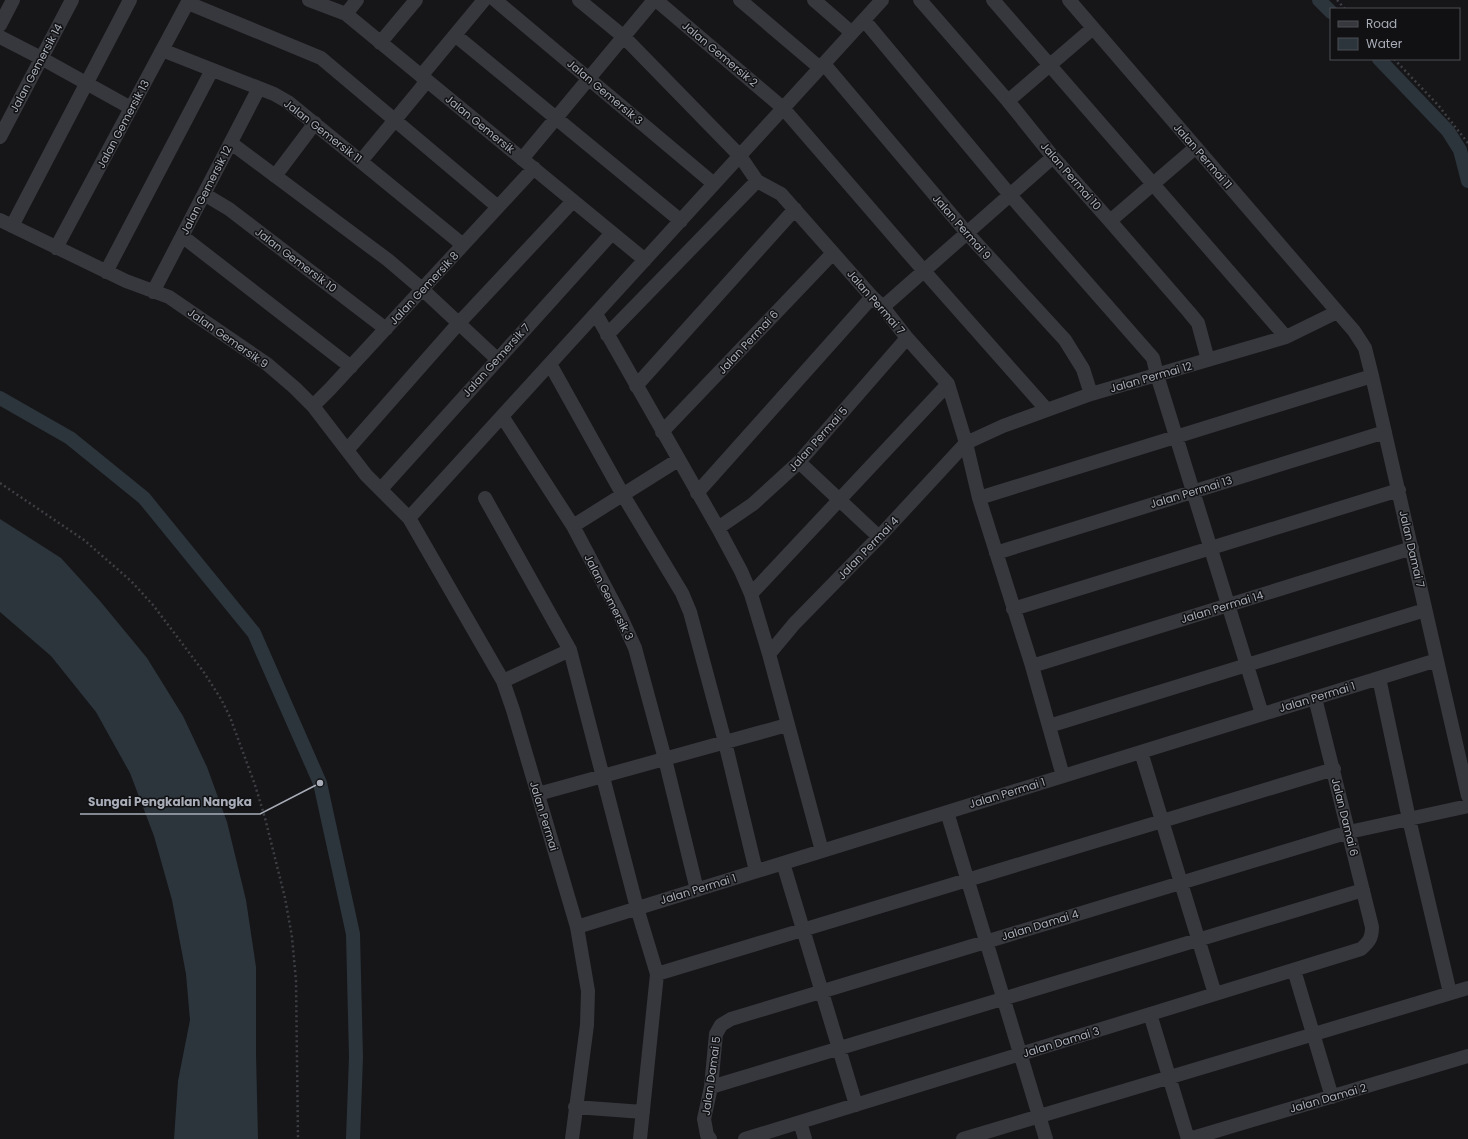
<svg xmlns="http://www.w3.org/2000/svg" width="1468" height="1139" font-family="Poppins,sans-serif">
  <rect width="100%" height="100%" fill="#161618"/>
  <path fill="#2c353c" d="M0,519l61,39 39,43 47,57 36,58 24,51 20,55 19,78 10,67v87l2,85h-84l4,-58 12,-61 -4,-46 -14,-74 -18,-64 -24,-63 -34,-61 -45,-56 -51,-44z"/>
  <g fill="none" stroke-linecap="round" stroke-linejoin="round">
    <path stroke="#2c353c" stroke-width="14" d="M1319,0l12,12
      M1379,59l69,72 12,19 8,31
      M0,398l70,40 74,60 110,135 66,150 33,151 3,123 -3,82"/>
    <path stroke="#3d3f44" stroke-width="2.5" stroke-dasharray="2 3" stroke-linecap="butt" d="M1337,0l8,9
      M1394,59l44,46 30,38
      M0,483l84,57 47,41 22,24 50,66 18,28 9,18 25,68 10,33 20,80 7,39 4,44 2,158"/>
    <path stroke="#37383d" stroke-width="14" d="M309,0l37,14 299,246
      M495,0l219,184
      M579,0l45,37 116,119 17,25 24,13 91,103 11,10 24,31 41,46 18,59 13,55 53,168 31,110
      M656,0l127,108 141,163 123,139
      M740,0l80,68
      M814,0l38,33
      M920,0l88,101 45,56 57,64 79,91 9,11 10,37
      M993,0l293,337
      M1069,0l285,331 11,17 7,28 96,420
      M188,3l133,55 177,149
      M346,14l11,-14
      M864,20l146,175 143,163 4,17 105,339
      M0,25l13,-25
      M455,35l226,186
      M0,37l41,21 90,50
      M380,43l36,-43
      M162,50l112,44 14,8 175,143
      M824,64l143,169 98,107 18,29 8,25
      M421,76l63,-76
      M1008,101l85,-73
      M0,137l72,-137
      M231,143l157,117 34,29 75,70
      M522,159l132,-159
      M361,161l66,-80
      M275,176l40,-53
      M204,194l25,15 157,120
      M0,220l126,61 43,16 98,67 28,24 18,18 53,69 43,43 94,163 10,29 64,217 11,64 -1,34 -15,114
      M1110,221l85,-73
      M12,226l118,-226
      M182,236l169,131
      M56,248l133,-248
      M106,272l106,-202
      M153,292l106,-204
      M883,307l170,-150
      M596,314l122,214 23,43 10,23 18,60 53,197
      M607,335l150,-154
      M550,364l73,131 59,98 8,19 35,130 31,129
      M636,386l159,-177
      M313,406l17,-17 204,-221
      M502,416l71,110 46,87 16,35 30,111 32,131
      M662,432l171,-179
      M347,450l111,-126 115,-123
      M799,462l80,75
      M381,489l231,-256
      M697,493l175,-196
      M485,498l85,152 67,258 20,66 -17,165
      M979,498l393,-122
      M409,518l473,-518
      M573,526l105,-66
      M718,528l35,-24 46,-42 108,-124
      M996,553l389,-121
      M751,594l197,-210
      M1013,609l386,-119
      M769,654l25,-30 85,-87 87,-94 37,-17 88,-32 195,-57 51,-25
      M1032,666l380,-118
      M1379,678l30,141 41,174
      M503,681l67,-31
      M1049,726l376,-116
      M1141,752l74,242
      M538,794l249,-69
      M947,812l99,327
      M783,863l73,242
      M577,927l860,-267
      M1294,970l38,127
      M657,974l677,-205
      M1150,1014l38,125
      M711,1087l652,-197
      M575,1107l68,5
      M800,1122l5,17
      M710,1139l-3,-4 -3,-16 7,-32 5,-53 5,-9 10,-6 618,-187 119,-26
      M745,1139l616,-190c8,-7 11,-11 11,-22l-57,-229
      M963,1139l505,-151
      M1189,1139l279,-83"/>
  </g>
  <g text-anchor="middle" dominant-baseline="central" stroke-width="3" stroke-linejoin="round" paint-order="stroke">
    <g font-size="11" fill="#a8adb8" stroke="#111113">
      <text transform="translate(720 54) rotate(40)">Jalan Gemersik 2</text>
      <text transform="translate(36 68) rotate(-62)">Jalan Gemersik 14</text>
      <text transform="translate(605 92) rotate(40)">Jalan Gemersik 3</text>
      <text transform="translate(123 124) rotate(-62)">Jalan Gemersik 13</text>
      <text transform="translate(480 124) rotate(39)">Jalan Gemersik</text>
      <text transform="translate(323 131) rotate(38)">Jalan Gemersik 11</text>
      <text transform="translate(1203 156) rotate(49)">Jalan Permai 11</text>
      <text transform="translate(1071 176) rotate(49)">Jalan Permai 10</text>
      <text transform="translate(206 190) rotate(-63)">Jalan Gemersik 12</text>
      <text transform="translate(962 227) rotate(49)">Jalan Permai 9</text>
      <text transform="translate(296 260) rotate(37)">Jalan Gemersik 10</text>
      <text transform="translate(424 288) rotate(-47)">Jalan Gemersik 8</text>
      <text transform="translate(876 302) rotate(49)">Jalan Permai 7</text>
      <text transform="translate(228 338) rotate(35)">Jalan Gemersik 9</text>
      <text transform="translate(748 342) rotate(-47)">Jalan Permai 6</text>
      <text transform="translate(496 360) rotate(-48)">Jalan Gemersik 7</text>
      <text transform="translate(1151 377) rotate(-16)">Jalan Permai 12</text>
      <text transform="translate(818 439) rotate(-48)">Jalan Permai 5</text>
      <text transform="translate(1191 492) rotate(-17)">Jalan Permai 13</text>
      <text transform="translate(868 548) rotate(-46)">Jalan Permai 4</text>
      <text transform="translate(1412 549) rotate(77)">Jalan Damai 7</text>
      <text transform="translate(609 597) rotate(63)">Jalan Gemersik 3</text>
      <text transform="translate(1222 607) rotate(-17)">Jalan Permai 14</text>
      <text transform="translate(1317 697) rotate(-17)">Jalan Permai 1</text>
      <text transform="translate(1007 793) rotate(-17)">Jalan Permai 1</text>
      <text transform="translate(544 816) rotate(73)">Jalan Permai</text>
      <text transform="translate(1345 817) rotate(76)">Jalan Damai 6</text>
      <text transform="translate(698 889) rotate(-17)">Jalan Permai 1</text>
      <text transform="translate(1040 925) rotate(-17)">Jalan Damai 4</text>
      <text transform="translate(1061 1042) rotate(-17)">Jalan Damai 3</text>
      <text transform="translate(711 1076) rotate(-82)">Jalan Damai 5</text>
      <text transform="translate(1328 1098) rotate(-16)">Jalan Damai 2</text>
    </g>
  </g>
  <path fill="none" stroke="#a8adb8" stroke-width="1.5" d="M320 783L260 814H80"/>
  <circle fill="#a8adb8" stroke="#111113" stroke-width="1.5" cx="320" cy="783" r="4"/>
  <g font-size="12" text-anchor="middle" font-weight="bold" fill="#a8adb8" stroke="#111113" stroke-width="3" stroke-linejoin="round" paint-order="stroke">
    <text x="170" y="806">Sungai Pengkalan Nangka</text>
  </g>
  <rect x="1330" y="8" width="130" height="52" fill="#111113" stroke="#4d4f55"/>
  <rect x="1338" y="21" width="20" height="6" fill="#37383d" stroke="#4d4f55"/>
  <text x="1366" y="28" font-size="12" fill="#a8adb8">Road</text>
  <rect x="1338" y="38" width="20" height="12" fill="#2c353c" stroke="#4d4f55"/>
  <text x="1366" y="48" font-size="12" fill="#a8adb8">Water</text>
</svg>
